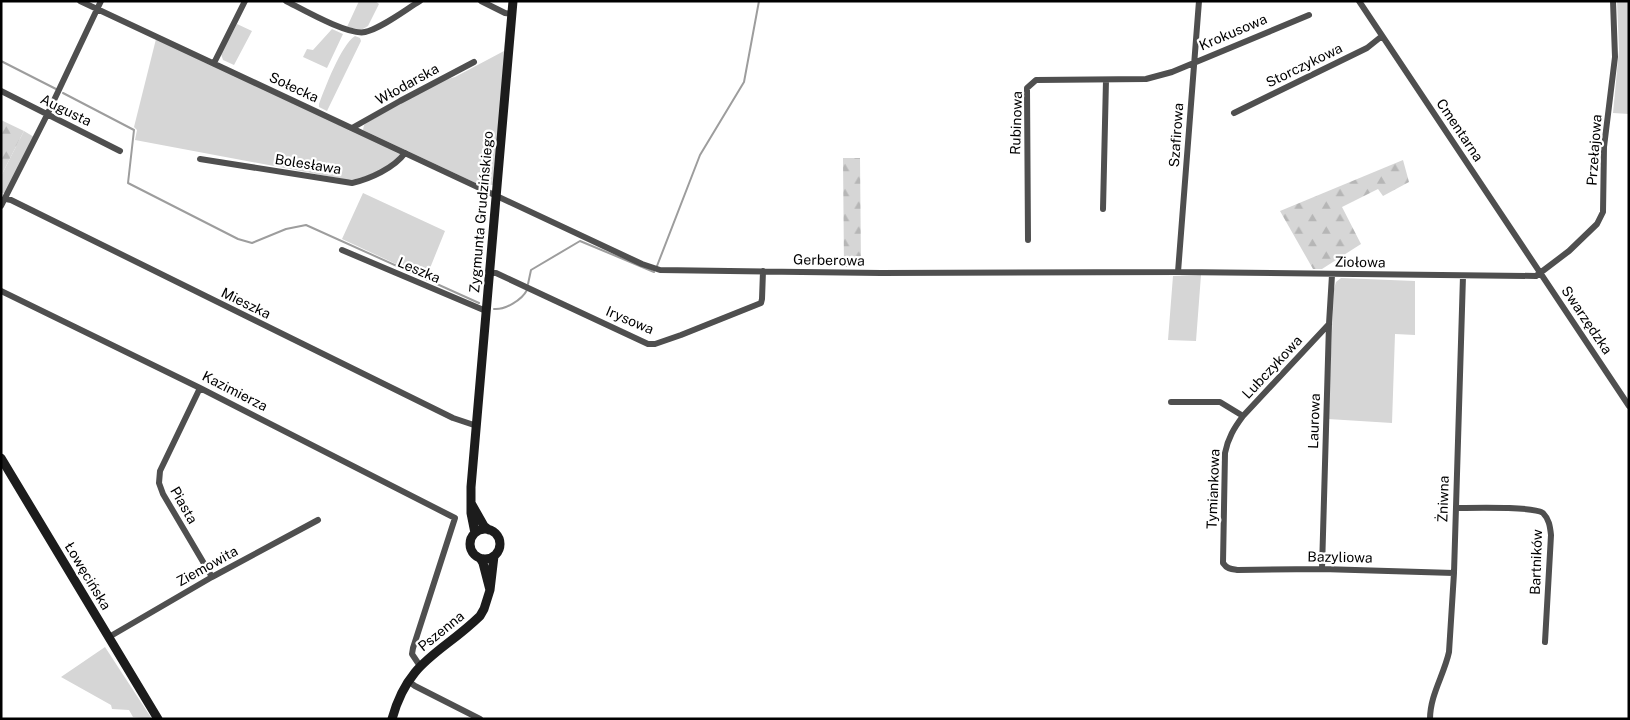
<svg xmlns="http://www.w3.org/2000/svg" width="1630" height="720" font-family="'Public Sans',sans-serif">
  <defs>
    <pattern id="forest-firs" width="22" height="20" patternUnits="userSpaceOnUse" patternTransform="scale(1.25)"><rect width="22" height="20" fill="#d6d6d6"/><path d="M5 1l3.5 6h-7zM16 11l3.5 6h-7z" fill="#b6b6b6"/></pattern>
  </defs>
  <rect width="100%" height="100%" fill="#fff"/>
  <path fill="#d6d6d6" d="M359,1h16l4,3 -11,22 -7,4 -14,-3z
    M1617,1h12v113l-16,-1 6,-63z
    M237,24l15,7 -18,34 -11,-5 -2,-6z
    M506,27l5,4 -17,154 -16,-1 -115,-54 1,-5 4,-3 69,-40 18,-5 49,-26z
    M332,29l11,5 -16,34 -24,-11 4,-8 6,1z
    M355,36l5,2 1,3 -34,70 -8,-4v-3c6,-16 22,-59 36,-68z
    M156,39l246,115c-12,14 -35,24 -54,26l-213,-40 2,-10 -3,-3z
    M24,131l10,6 -29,57 -4,-2v-16z
    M363,193l82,38 -19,47 -84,-39z
    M1201,275l-5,66 -28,-1 5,-64z
    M1341,278l74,3v54l-20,-1 -3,89 -64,-4 6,-130 2,-7z
    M105,647l47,72 -19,-2 -4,-7 -17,-1 -1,-4 -50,-28z"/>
  <path fill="url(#forest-firs)" d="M1,120l23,11 -23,45z
    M843,158h17l1,109h-17z
    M1403,160l6,22 -26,14 -5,-7 -36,18 19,37 -39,25h-9l-33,-58z"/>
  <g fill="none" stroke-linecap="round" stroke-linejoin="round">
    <path stroke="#9d9d9d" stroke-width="2" d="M1,61l55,28
      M63,93l71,37 -6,53 110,56 14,4 34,-14 20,-4 173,78
      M657,266l43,-111 44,-73 15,-81
      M528,284l3,-14 49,-29 74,31
      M494,309c11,1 28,-9 33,-19"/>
    <path stroke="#4f4f4f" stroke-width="6" d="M80,1l562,263 18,6 221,3 297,-1 358,4 33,-25 28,-27 6,-12 1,-65 11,-90 -2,-56
      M286,1c16,8 63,35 79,31 17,-4 40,-22 55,-31
      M481,1l24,12 7,1
      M1359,1l270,405
      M214,63l31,-62
      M1,91l119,60
      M1234,113l133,-65 15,-12
      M352,128l48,-27 74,-39
      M200,159l152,24c18,-4 42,-15 53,-30
      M6,199l5,1 442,218 24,8
      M1,206l46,-91 54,-114
      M1103,209l3,-129
      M1028,240l-1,-152 9,-8 110,-1 26,-7 137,-57
      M342,250l144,61
      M1178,272l21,-271
      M490,273h6l152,71h7l26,-9 80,-32 1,-4 1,-28
      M1,291l199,97 255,130 -42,130 -1,6 8,12
      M200,388l-40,83 -1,12 4,11 49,83
      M1171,402h49l23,14 86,-92
      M1243,416c-9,12 -15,22 -18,37l-2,110c4,6 8,6 15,7l84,-1 132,4
      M1456,508c15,0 78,-2 87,5 6,6 7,13 8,22l-6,107
      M1322,569l7,-245 3,-49
      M109,637l103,-60 106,-57
      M408,681l7,5 65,33
      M1430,719c0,-24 14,-44 19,-67l5,-79 9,-297"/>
    <path stroke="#1c1c1c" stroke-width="9" d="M1,458l157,261
      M471,503l13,23 5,4
      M470 544a15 15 0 1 1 30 0a15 15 0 1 1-30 0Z
      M475,533l-4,-20v-26l42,-486
      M480,558l3,5 7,27
      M392,719c16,-59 49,-65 88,-103l4,-7 6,-19 4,-34"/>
  </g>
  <g text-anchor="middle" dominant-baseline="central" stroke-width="4.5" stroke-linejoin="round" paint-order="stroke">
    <g font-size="14" fill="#000" stroke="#fff">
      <text transform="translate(1233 32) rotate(-23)">Krokusowa</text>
      <text transform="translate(1304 65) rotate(-26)">Storczykowa</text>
      <text transform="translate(407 84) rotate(-29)">Włodarska</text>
      <text transform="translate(294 87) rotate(25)">Sołecka</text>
      <text transform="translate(66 110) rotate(26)">Augusta</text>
      <text transform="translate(1016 123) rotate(-88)">Rubinowa</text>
      <text transform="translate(1460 130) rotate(56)">Cmentarna</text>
      <text transform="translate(1176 135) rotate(-86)">Szafirowa</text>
      <text transform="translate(1594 150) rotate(-86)">Przełajowa</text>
      <text transform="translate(308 164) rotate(9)">Bolesława</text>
      <text transform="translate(481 212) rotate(-85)">Zygmunta Grudzińskiego</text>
      <text transform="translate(829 260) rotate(1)">Gerberowa</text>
      <text transform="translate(1360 262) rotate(1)">Ziołowa</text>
      <text transform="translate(419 270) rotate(23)">Leszka</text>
      <text transform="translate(246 303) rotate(26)">Mieszka</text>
      <text transform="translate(630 320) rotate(23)">Irysowa</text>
      <text transform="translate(1587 320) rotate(56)">Swarzędzka</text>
      <text transform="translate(1272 367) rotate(-47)">Lubczykowa</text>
      <text transform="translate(235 391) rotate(27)">Kazimierza</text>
      <text transform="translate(1314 421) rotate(-88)">Laurowa</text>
      <text transform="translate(1213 489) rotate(-88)">Tymiankowa</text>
      <text transform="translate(1443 499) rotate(-88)">Żniwna</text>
      <text transform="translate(184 505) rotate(60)">Piasta</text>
      <text transform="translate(1340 557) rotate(1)">Bazyliowa</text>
      <text transform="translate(1536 562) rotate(-88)">Bartników</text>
      <text transform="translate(207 566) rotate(-29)">Ziemowita</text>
      <text transform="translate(88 576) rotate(59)">Łowęcińska</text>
      <text transform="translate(441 631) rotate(-39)">Pszenna</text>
    </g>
  </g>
  <rect width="1630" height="720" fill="none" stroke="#000000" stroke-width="5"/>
</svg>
